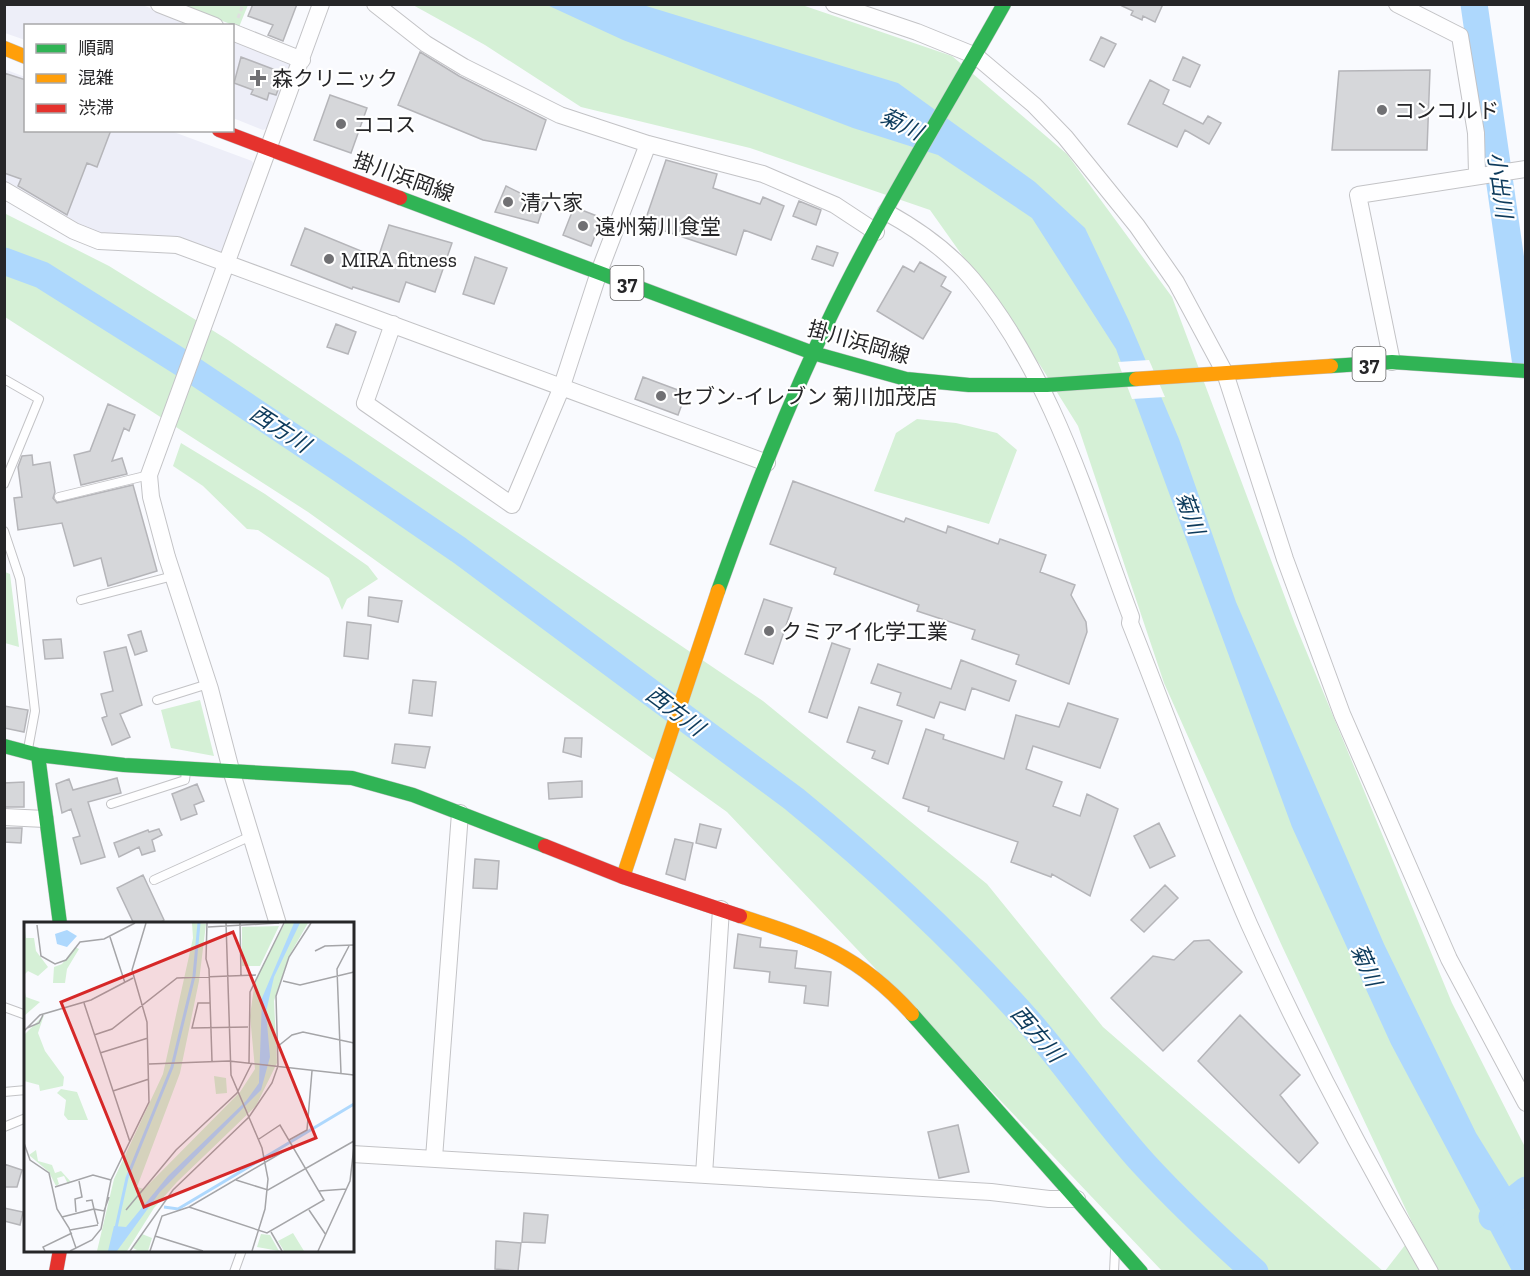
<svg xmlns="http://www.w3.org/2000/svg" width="1530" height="1276" font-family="'Zilla Slab','Noto Sans JP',serif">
  <rect width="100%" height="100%" fill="#f9fafe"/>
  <path fill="#edeef8" d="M4,5h138l56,20 -172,1 -1,14 -20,-7z
    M232,38l58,21 3,10 -21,57 -9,4 -30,-12z
    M4,69l21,8 1,53 145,1 81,30 4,8 -31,81 -8,4 -120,-21 -23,-9 -69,-40z"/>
  <path fill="#d5f0d6" d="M178,5h70l-9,22z
    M413,5h389l150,51 115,98 105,143 123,327 157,379 73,144v124h-140l31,-40 -134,-285 -118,-263 -86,-257 -38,-61 -110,-155 -180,-62 -169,-41 -96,-62z
    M4,213l105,53 119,74 535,361 224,183 116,143 280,244h-221l-435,-459 -419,-300 -303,-195z
    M917,419l39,4 41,10 20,17 -28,74 -115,-33 22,-58z
    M181,443l84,51 103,72 10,13 -31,20 -5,11 -13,-32 -71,-48 -11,-1 -44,-43 -30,-20z
    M5,572l5,2 9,73 -14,-4z
    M200,700l14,56 -43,-8 -10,-38z"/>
  <path fill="#aed8fd" d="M547,5h96l255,78 137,99 50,46 44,93 50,118 57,163 148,342 92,189 49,79v59h-13l-121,-227 -99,-217 -176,-478 -84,-131 -94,-63 -85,-27 -230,-88z"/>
  <path fill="#f9fafe" d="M1149,360l16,37 -33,2 -14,-37z"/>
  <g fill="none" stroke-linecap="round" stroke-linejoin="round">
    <path stroke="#aed8fd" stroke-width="27" d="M1474,4l52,361
      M4,261l38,14 140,88 160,107 117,80 335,249c83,68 164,143 235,223 40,46 74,97 115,142 35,38 72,73 111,108
      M1492,1217l34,-27"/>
  </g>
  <path fill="#d6d7da" stroke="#b5b5b9" stroke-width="1.5" d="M253,4h44l-14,37 -15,-6 5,-10 -25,-9z
    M1118,4h45l-8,18 -12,-6 -1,4 -11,-5 2,-4z
    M1101,37l15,7 -12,23 -14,-7z
    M420,52l39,24 87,44 -10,30 -53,-10 -85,-35z
    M241,57l37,14 -1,3 6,3 -7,18 -7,-2 -2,7 -16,-6 2,-4 -19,-7z
    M1183,57l17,8 -10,22 -17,-7z
    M1430,70l-3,80h-95l7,-79z
    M4,73l22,7v50h85l-14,37 -10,-4 -20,52 -49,-29 3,-7 -17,-6z
    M1150,80l19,10 -6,14 40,20 5,-8 13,7 -12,21 -24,-14 -8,17 -49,-23z
    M330,95l37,13 -16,45 -37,-13z
    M666,160l51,14 -4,14 47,16 3,-7 21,9 -13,34 -27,-10 -8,25 -92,-31z
    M506,186l20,10 1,-3 19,6 -8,24 -43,-11z
    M799,201l22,9 -5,15 -23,-9z
    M574,207l28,11 -11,28 -28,-11z
    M389,225l63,18 -17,49 -29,-10 -7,20 -46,-15 -1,2 -61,-24 14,-37 73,30z
    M817,246l21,7 -5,13 -21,-7z
    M475,257l32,11 -13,36 -31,-10z
    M920,262l26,15 -5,9 10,6 -28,47 -46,-28 26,-45 11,6z
    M336,324l20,8 -8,22 -21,-7z
    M643,377l43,16 -8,22 -43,-16z
    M108,404l27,11 -6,16 -5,-3 -12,33 10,-3 5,16 -46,11 -7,-30 16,-4z
    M32,455l1,10 17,-3 5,30 -2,6 4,5 76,-18 24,86 -49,15 -7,-28 -27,8 -12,-43 -44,7 -4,-32 8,-1 -4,-30 4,-11z
    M793,481l111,41 2,-4 40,15 2,-7 50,18 2,-5 46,16 -6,17 35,13 -4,10 15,27 1,10 -18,52 -53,-20 3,-9 -47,-16 3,-9 -58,-19 2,-6 -85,-31 2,-6 -66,-24z
    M369,597l33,4 -4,21 -30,-6z
    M764,599l28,9 -19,56 -28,-10z
    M347,622l24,3 -3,34 -24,-3z
    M141,631l6,20 -12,4 -7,-20z
    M61,639l2,19 -18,1 -2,-19z
    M832,643l18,6 -23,69 -18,-6z
    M126,647l16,58 -22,9 10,23 -18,8 -10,-27 5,-2 -6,-22 12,-3 -9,-39z
    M961,660l55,21 -7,20 -37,-13 -7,22 -25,-8 -6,16 -37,-13 4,-12 -30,-10 7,-19 73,25z
    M413,680l23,2 -4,34 -23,-3z
    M1068,703l50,16 -18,49 -67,-22 -7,23 36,13 -9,24 27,10 7,-22 31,15 -28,87 -38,-22 -1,3 -40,-15 7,-20 -90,-31 1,-4 -26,-9 23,-69 18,6 -1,4 61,20 12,-44 43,12z
    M4,706l24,4 -4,22 -20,-4z
    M859,707l43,14 -14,43 -16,-6 3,-7 -28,-9z
    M565,738h17l-1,19 -18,-5z
    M395,744l35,3 -5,21 -33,-5z
    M117,778l4,15 -33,9 17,55 -24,7 -8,-26 7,-2 -9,-27 -9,4 -6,-29 13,-5 4,11z
    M582,781v16l-33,2 -1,-16z
    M24,782v25h-20v-24z
    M197,784l7,17 -10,4 3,9 -16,6 -9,-26z
    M1159,823l16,33 -25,12 -16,-32z
    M700,824l21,5 -5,19 -20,-5z
    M4,828h18l-1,15 -17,-1z
    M159,829l3,6 -10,5 3,11 -13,4 -3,-8 -20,10 -5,-14 34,-13 1,2z
    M675,839l18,4 -8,37 -19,-6z
    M475,859l24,2 -2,28 -24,-1z
    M143,875l21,45 -6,4h-24l-17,-36z
    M1165,885l13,13 -34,34 -13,-12z
    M738,934l23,4 -1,9 37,4 -2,17 36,4 -3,34 -24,-3 2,-17 -37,-4 1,-10 -36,-4z
    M1209,940l33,32 -79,79 -52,-53 42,-42 21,4 20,-19z
    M1240,1015l60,60 -20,20 38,48 -19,20 -101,-102z
    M958,1125l11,47 -30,6 -11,-46z
    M4,1164l18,6 -5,17h-13z
    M4,1208l19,4 -3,13 -16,-4z
    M524,1213l24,2 -3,28 -23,-1z
    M496,1241l25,2 -3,28 -23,-2z"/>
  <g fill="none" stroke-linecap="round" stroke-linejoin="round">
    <g stroke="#c3c3c6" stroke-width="10">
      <path id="lane" d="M4,379l35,20 -35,85
        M59,497l90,-22
        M4,531l16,48 15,132 -7,38
        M81,600l92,-24
        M157,700l51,-16
        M111,804l74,-24 1,-8
        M154,880l97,-44
        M4,1007l22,8
        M4,1092l22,-2
        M4,1127l22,-9
        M234,1272l8,-22
        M1114,1272l1,-21"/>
    </g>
    <g stroke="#c3c3c6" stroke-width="18">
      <path id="street" d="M159,4l56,22
        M375,4l51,40 38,23 96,48 88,29 115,30 72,31 41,27
        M834,4l83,28 59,24 58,49 31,32 72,89 39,56 49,91 60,186 57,155 107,245 77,144
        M1397,4l63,32 16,97 1,41
        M232,32l70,28
        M4,190l70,41 25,10 78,4 590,218
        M886,212c31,17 63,40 86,67 80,96 116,224 159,338l-1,6c40,100 76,203 119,301 54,119 115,235 181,348
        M393,324l-28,79 147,102 49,-116 38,-117 49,-128
        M1392,362l-34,-167 168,-26
        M4,817l41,2
        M278,924l-47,-154 -21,-81 -43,-132 -16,-60 -2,-22 172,-471
        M352,1154l639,38 58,7h28
        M434,1158l26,-345
        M704,1175l17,-266"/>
    </g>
    <g stroke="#c3c3c6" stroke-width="15">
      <path id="fast" d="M400,198l413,155 93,26 63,6h78l89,-6
        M1331,366l61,-4 134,9
        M718,591c34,-96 71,-190 116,-282 51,-104 113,-203 170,-305
        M4,746l34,9 86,10 228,13 61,17 132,51
        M38,755l22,169
        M912,1014l229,258"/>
    </g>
    <g stroke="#c3c3c6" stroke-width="15">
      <path id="slow" d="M4,48l22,9
        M1136,379l195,-13
        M623,877l95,-286
        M740,916c74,24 118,38 172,98"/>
    </g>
    <g stroke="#c3c3c6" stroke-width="15">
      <path id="jam" d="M219,130l181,68
        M545,846l78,31 117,39
        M56,1272l4,-22"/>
    </g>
    <path stroke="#dfdfdf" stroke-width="3" stroke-dasharray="4.5 3" stroke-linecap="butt" d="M238,18l5,-14"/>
    <use href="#lane" stroke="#fefeff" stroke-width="8"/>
    <use href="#street" stroke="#fefeff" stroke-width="16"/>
    <use href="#fast" stroke="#30b455" stroke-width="14"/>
    <use href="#slow" stroke="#ff9f0a" stroke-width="14"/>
    <use href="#jam" stroke="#e5322d" stroke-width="14"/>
  </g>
  <g fill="#707073" stroke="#fff" stroke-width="2">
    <path d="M255 69h6v6h6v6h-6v6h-6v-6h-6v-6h6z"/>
    <circle cx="1382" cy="110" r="6"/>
    <circle cx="341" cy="124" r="6"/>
    <circle cx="508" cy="202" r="6"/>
    <circle cx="583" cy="226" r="6"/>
    <circle cx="329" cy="259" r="6"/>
    <circle cx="661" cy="396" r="6"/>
    <circle cx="769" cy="631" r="6"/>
  </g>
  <g text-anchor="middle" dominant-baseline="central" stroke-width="4.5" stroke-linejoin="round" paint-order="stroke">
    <g fill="#fff" stroke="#676768" stroke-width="1.5">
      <rect x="610.5" y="266" width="33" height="34" rx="4.5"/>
      <rect x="1352.5" y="347" width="33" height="34" rx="4.5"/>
    </g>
    <g font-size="20" font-weight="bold" fill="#262628">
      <text x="627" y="283">37</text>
      <text x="1369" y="364">37</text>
    </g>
    <g font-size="21" fill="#262628" stroke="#fff" text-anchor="start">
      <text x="272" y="78">森クリニック</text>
      <text x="1394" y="110">コンコルド</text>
      <text x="353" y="124">ココス</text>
      <text x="520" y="202">清六家</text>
      <text x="595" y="226">遠州菊川食堂</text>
      <text x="341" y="259">MIRA fitness</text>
      <text x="673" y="396">セブン-イレブン 菊川加茂店</text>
      <text x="781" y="631">クミアイ化学工業</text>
    </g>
    <g font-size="21" fill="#262628" stroke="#fff">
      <text transform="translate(404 177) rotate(20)">掛川浜岡線</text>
      <text transform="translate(859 342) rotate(16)">掛川浜岡線</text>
    </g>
    <g font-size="22" font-style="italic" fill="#0d3b5c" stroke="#fff">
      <text transform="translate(901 124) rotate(26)">菊川</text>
      <text transform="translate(1500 185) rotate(82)">小出川</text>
      <text transform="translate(280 429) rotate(33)">西方川</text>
      <text transform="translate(1190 513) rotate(70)">菊川</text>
      <text transform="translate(675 711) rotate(37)">西方川</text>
      <text transform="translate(1366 965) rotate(66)">菊川</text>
      <text transform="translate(1037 1034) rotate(49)">西方川</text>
    </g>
  </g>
  <g transform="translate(24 922)">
    <rect width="330" height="330" fill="#f9fafe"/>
    <path d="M0,1l2,15h8l2,13 12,16 -10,9 -10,-5 -4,4zM168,1l14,1 -7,57 -19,92 -43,114 7,2 96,-97 15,-23 -5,-53 5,-36 30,-57h23l-19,33 -15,45 3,62 -21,43 -79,76 -23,26 -27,43h-30l17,-72 49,-105 30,-136zM255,4l-19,40h-18v-39zM51,25l4,2 -12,20 -2,14h-12l1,-16 8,-3zM0,66l2,9 14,5 -16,14zM20,93l-6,18 7,18 19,26 -1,9 -23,5 -1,-6 -15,-4v-46zM190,154l12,2 1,15 -11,1zM37,167l16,3 11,28h-20l-4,-5 2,-15 -9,-7zM12,228l2,11 14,4 3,8 6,-2 10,11 -3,2 -4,-8 -7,2 2,6 -3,2 -7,-14 -20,-17zM269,311l11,18h-20l-6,-10zM118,312l10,4 -4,13h-16l5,-1 -4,-2zM237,312l9,1 9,16 -22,-4z" fill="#d5f0d6"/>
    <path d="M270,1h6l-26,54 -8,35 4,45 -9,33 -101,102 -43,59h-9l6,-25 12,1 42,-51 78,-75 13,-18 3,-85zM43,8l10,6 -10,11 -10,-3 -2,-10z" fill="#aed8fd"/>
    <path fill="none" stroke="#aed8fd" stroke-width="3" d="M140,285l14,2 176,-105M92,306l11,-50 45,-111 22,-91 5,-53"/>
    <path fill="none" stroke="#a5a5a8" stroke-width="1.5" d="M183,1l-1,36 3,10 3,92M202,1l5,152 31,73 6,31 -3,30 -13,42M216,1l1,53M13,3l4,31 14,8 11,-4 14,-18 24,-3 31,-16M184,5l71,-4M86,15l15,46M291,29l10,-5 29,-1M259,59l17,4 54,-13M60,81l46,139M186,81h-12l-6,25 56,-1M3,106l12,-5 4,-8M0,109l16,-16 51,-15 42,-22M70,113l18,-6 65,-51 79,-3M253,125l15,-12 11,-3 51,11M76,131l48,-15M225,141l1,-71 34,-69M125,142l80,-3 125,14M317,151l-4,-104 12,-23M89,169l36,-12M265,218l18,-10 5,-59M0,221l6,17 19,13 8,36 12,19 7,20M212,258l32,10 86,-49M31,265l38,-12 18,5M295,269l27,-2M62,279l6,-1 2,9 10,2 5,-14M165,285l78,26 57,-33 -44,-75 -21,14M102,288l50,-60 61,-57 15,-30M285,288l17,25M52,290l-1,-13 7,-2 -3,-16M38,295l32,-8 4,15M46,308l28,-5M247,310l11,19M131,314l48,15M21,329l-2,-4 29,-14M46,329l22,-11 9,-11 10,-49 38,-78 -2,-80 -15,-52 14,-47M106,329l43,-61 76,-73 23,-34 6,-17 -2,-70 13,-39 22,-34M126,329l12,-35 27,-9 104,-61M294,329l32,-70 4,-35"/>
    <path fill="#d62828" fill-opacity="0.15" stroke="#d62828" stroke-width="3" d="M209,10l83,206 -172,69 -83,-205z"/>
    <rect width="330" height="330" fill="none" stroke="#262628" stroke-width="3"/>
  </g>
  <rect width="1530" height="1276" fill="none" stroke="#262628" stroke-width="12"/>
  <rect x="24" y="24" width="210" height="108" fill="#ffffff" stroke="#a8a8a9" stroke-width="1.5"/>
  <rect x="36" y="44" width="30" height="9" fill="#30b455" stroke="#a8a8a9" stroke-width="1.5"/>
  <text x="78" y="54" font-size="18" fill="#262628">順調</text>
  <rect x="36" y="74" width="30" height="9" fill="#ff9f0a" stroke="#a8a8a9" stroke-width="1.5"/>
  <text x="78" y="84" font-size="18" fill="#262628">混雑</text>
  <rect x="36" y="104" width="30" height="9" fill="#e5322d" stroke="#a8a8a9" stroke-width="1.5"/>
  <text x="78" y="114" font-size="18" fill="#262628">渋滞</text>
</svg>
